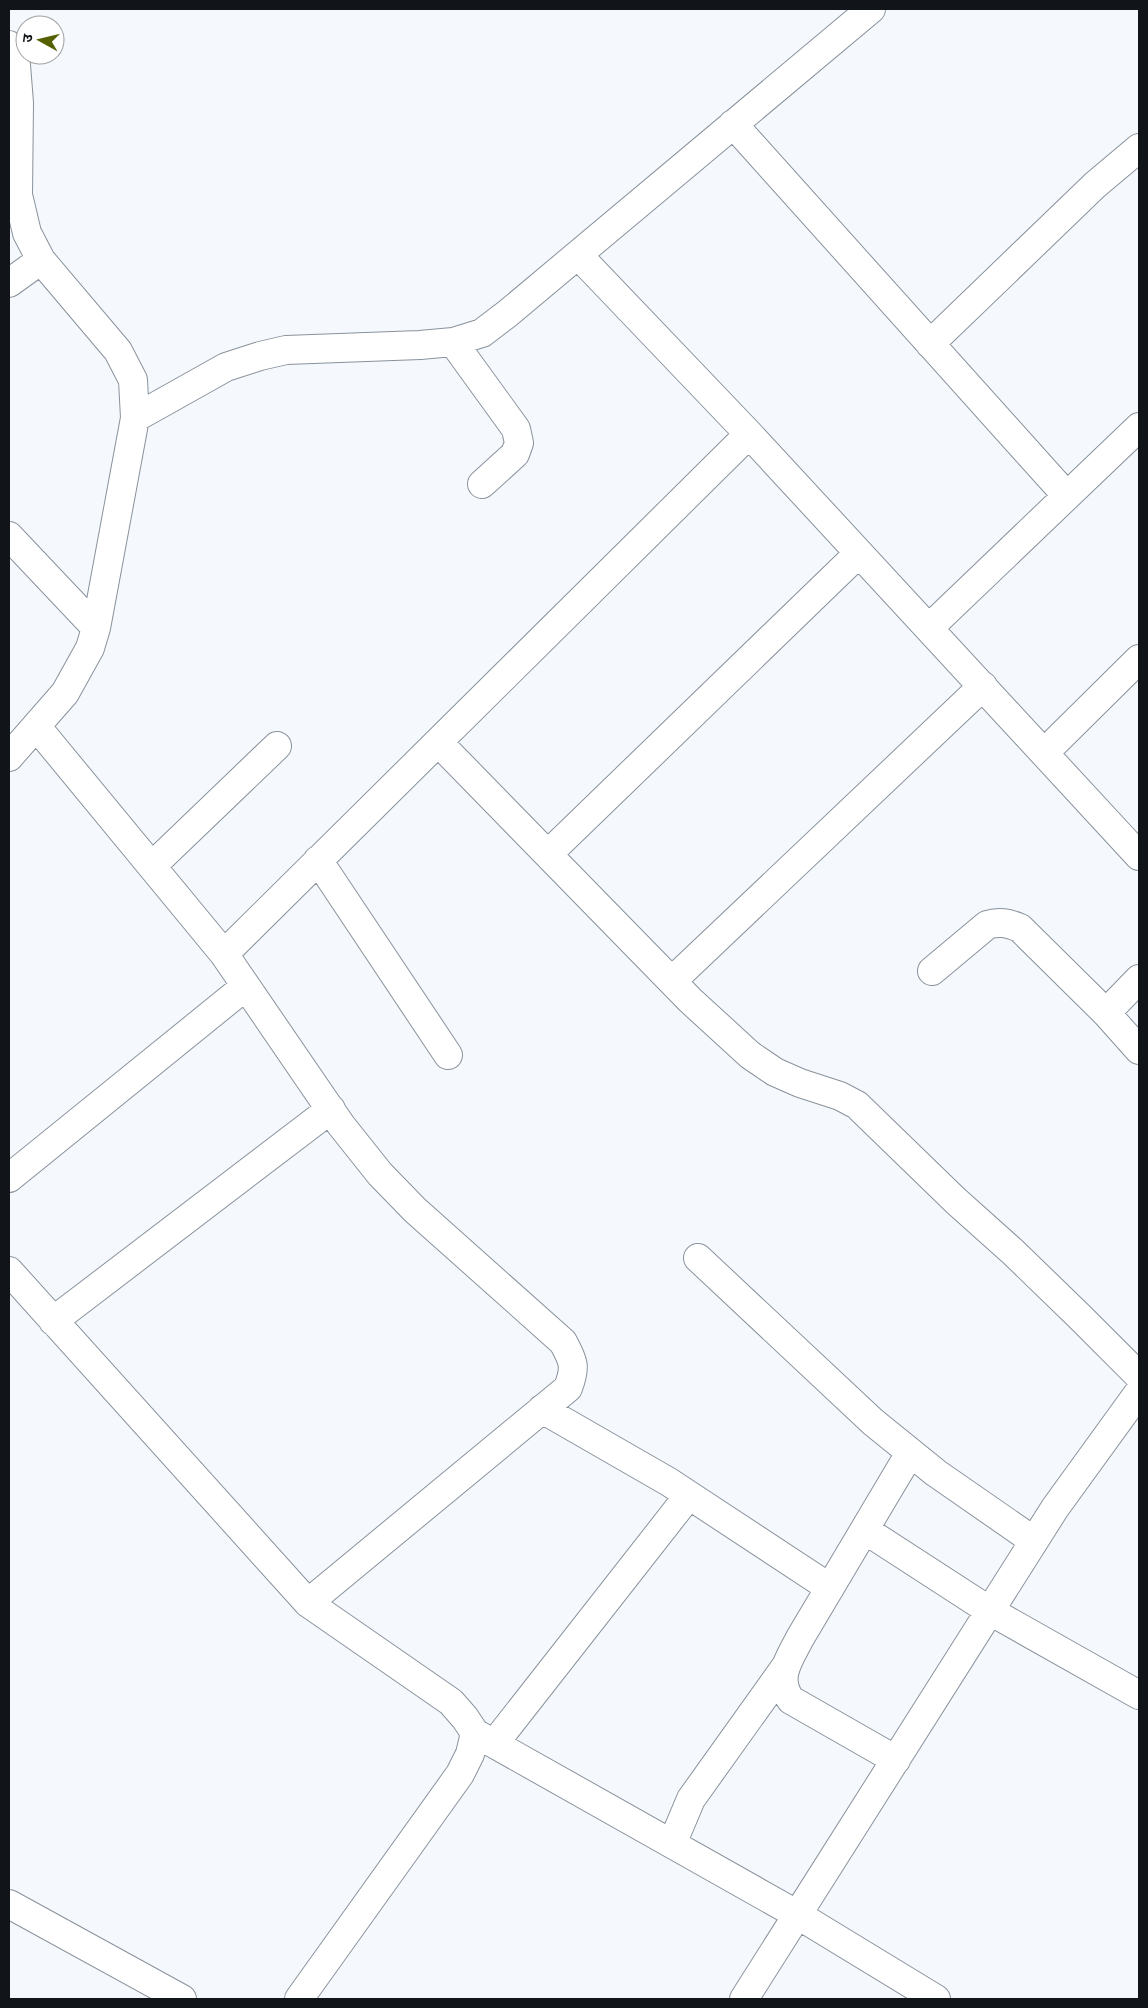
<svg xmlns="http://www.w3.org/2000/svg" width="1148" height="2008" font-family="Raleway,'Noto Sans Devanagari',sans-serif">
  <rect width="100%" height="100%" fill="#f5f9fe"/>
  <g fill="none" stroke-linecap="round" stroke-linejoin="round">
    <g stroke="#89929c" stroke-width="30">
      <path id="minor" d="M9,45l7,20 3,38 -1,92 9,38 14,27 77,91 15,29 2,38 -39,210 -6,20 -25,45 -56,64
        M733,124l334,372
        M578,255l171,179 390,422
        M9,283l32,-23
        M453,342l63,87 3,14 -4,11 -33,30
        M930,344l165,-159 44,-37
        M135,418l91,-51 34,-11 26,-6 134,-5 33,-3 29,-9 25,-19 364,-305
        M9,536l87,92
        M929,628l210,-201
        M36,726l188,228 117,171 39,49 35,36 148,132c11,20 13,25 5,46l-260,215
        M438,742l252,258 60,55 25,17 25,11 40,13 17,9 99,96 57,51 66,64 60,60
        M1044,753l95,-94
        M548,854l311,-301
        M318,860l130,195
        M152,866l125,-120
        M224,954l525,-520
        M932,971l55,-46c12,-4 21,-2 33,3l86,85 33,-34
        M672,981l311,-295
        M1106,1013l33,37
        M9,1178l237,-192
        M698,1258l175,164 63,51 98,68
        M9,1271l299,332 143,99 14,16 10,15 -5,21 -10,20 -161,225
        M53,1321l278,-212
        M542,1409l127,73 161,106
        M865,1530l125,81 149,84
        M475,1733l323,182 138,84
        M494,1744l195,-249
        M896,1760l-105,-60c-17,-22 -1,-42 9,-62l110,-185
        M672,1844l19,-45 95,-133
        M744,1999l311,-491 84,-116"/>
    </g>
    <g stroke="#89929c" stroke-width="30">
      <path id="tertiary" d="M9,1904l173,95"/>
    </g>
    <use href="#minor" stroke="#fff" stroke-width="28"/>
    <use href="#tertiary" stroke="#fff" stroke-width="28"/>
  </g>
  <rect width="1148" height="2008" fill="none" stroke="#111519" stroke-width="20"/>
  <g transform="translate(40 40) rotate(278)"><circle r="24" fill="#ffffff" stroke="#a0a1a3"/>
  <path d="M0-4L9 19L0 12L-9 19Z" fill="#556101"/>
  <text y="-8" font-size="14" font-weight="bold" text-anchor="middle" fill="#111519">उ</text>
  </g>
</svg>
